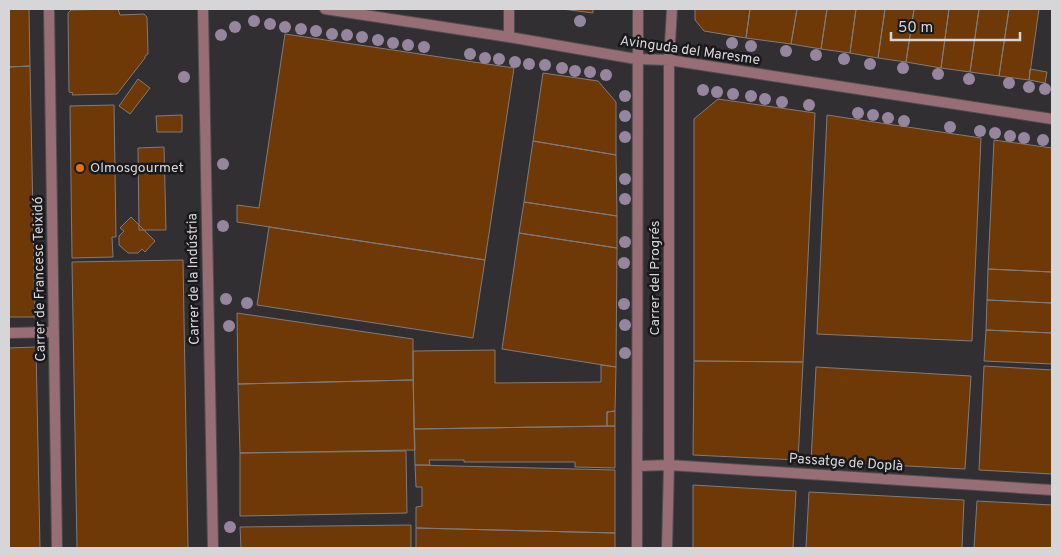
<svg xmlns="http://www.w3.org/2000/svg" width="1061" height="557" font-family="Overpass,sans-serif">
  <rect width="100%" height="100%" fill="#322f33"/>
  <path fill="#6e3907" stroke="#807b78" d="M9,9h20l1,57 -21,1z
    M118,9l2,6 24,-1 3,3 1,37 -3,2v2l-28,36 -45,1 1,-2 -4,-1 -1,-79 3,-3z
    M562,9h31v4z
    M695,9h55l-4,29 -42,-7 -9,-11z
    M750,9h47l-6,35 -45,-6z
    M797,9h30l-6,40 -30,-5z
    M827,9h29l-6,44 -29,-4z
    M856,9h29l-7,49 -28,-5z
    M885,9h29l-8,53 -28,-4z
    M914,9h35l-8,59 -35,-6z
    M949,9h30l-9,63 -29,-4z
    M979,9h30l-10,67 -29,-4z
    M1009,9h30l-10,71 -30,-4z
    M285,34l229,34 -29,192 -248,-38v-17l22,3z
    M30,66l5,251h-26v-250z
    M1030,69l17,3 -2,11 -16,-3z
    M543,73l55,8 18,21v53l-83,-14z
    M138,79l12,9 -20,26 -11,-8z
    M718,99l97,14 -12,249 -109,-1v-242z
    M114,105l2,132h-4l1,20 -41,1 -2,-152z
    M182,115v17h-25l-1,-16z
    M827,115l154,23 -9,203 -155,-7z
    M994,140l58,8v124l-64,-3z
    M533,141l83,14 1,61 -93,-14z
    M164,147l2,83h-27l-1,-82z
    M524,202l93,14v32l-98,-15z
    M131,217l24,24 -10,11 -3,-3 -4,4h-10l-9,-8v-9l5,-5 -4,-3z
    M269,227l216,33 -12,78 -216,-33z
    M519,233l98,15 -1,119 -114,-18z
    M183,260l5,288h-111l-5,-286z
    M988,269l64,3v31l-65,-3z
    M987,300l65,3v30l-66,-3z
    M237,313l176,26v41l-175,4z
    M986,330l66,3v31l-68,-3z
    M36,347l4,201h-31v-200z
    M495,350v33l106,-1v-17l15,2 -1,44 -8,1v14l-193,3 -1,-78z
    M694,361l109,1 -5,98 -105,-5z
    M984,366l68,4v104l-73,-4z
    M816,367l155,9 -6,93 -154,-8z
    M413,380l2,70 -175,3 -2,-69z
    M615,411v15h-8v-14z
    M615,426v42l-40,-1v-5h-111v-2h-35l1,5h-15l-1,-36z
    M406,451l1,62 -167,3v-63z
    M415,465l200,5v63l-199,-5v-21l6,-1v-19h-6z
    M693,485l103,6 -3,57h-100z
    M809,492l155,8 -2,48h-156z
    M977,501l75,4v43h-78z
    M411,525v23h-170l-1,-21z
    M416,528l199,5v15h-199z"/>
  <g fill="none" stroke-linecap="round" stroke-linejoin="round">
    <g stroke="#504d51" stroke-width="12">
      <path id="minor" d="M49,9l8,539
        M203,9l10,539
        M325,9l184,28 127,22 33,1 383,59
        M509,37v-28
        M9,333l45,-1
        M638,466l31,-1 383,25
        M637,548l1,-539
        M667,548l2,-83v-405l3,-51"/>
    </g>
    <use href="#minor" stroke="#976e75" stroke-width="10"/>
  </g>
  <g fill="#96869d">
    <circle cx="254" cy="21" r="6"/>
    <circle cx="580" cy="21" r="6"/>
    <circle cx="270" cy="24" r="6"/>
    <circle cx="235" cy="27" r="6"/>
    <circle cx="285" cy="27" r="6"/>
    <circle cx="301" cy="29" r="6"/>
    <circle cx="316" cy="31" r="6"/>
    <circle cx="332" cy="34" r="6"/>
    <circle cx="221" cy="35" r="6"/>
    <circle cx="347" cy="35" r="6"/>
    <circle cx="362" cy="37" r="6"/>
    <circle cx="378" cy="40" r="6"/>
    <circle cx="393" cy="43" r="6"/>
    <circle cx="732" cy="43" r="6"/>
    <circle cx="408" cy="45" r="6"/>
    <circle cx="751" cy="46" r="6"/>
    <circle cx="424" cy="47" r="6"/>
    <circle cx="786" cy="51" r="6"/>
    <circle cx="470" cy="54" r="6"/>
    <circle cx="816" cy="55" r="6"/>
    <circle cx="485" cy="58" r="6"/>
    <circle cx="499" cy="59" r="6"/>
    <circle cx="844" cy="59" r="6"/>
    <circle cx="515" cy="62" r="6"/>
    <circle cx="529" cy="64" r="6"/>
    <circle cx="870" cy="64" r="6"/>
    <circle cx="545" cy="65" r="6"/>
    <circle cx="562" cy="68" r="6"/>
    <circle cx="903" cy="68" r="6"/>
    <circle cx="575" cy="71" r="6"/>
    <circle cx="590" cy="72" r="6"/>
    <circle cx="938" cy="74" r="6"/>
    <circle cx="606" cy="75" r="6"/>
    <circle cx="184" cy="77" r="6"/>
    <circle cx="969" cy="79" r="6"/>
    <circle cx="1009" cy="83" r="6"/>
    <circle cx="1029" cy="87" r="6"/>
    <circle cx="1045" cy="89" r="6"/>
    <circle cx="703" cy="90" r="6"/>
    <circle cx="717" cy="92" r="6"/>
    <circle cx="733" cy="94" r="6"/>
    <circle cx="625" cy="96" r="6"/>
    <circle cx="751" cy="96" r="6"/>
    <circle cx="765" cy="99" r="6"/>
    <circle cx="782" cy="102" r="6"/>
    <circle cx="809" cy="105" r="6"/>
    <circle cx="858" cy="113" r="6"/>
    <circle cx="873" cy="115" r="6"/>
    <circle cx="625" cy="116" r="6"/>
    <circle cx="888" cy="118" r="6"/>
    <circle cx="904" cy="121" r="6"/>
    <circle cx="950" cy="127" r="6"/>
    <circle cx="980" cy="131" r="6"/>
    <circle cx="995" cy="133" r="6"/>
    <circle cx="1010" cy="136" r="6"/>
    <circle cx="625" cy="137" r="6"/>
    <circle cx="1024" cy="138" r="6"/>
    <circle cx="1043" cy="140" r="6"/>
    <circle cx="223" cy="164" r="6"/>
    <circle cx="625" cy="179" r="6"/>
    <circle cx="625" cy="199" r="6"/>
    <circle cx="223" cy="226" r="6"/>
    <circle cx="625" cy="242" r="6"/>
    <circle cx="624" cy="263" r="6"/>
    <circle cx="226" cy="299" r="6"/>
    <circle cx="247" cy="303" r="6"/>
    <circle cx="624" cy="304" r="6"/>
    <circle cx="625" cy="325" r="6"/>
    <circle cx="229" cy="326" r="6"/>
    <circle cx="625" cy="353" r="6"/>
    <circle cx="230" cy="527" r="6"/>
  </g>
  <circle fill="#e8710a" stroke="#19181a" stroke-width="2" cx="80" cy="168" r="5"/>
  <g text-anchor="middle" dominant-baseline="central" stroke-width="5" stroke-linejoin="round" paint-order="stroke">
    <g font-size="14" fill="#d6d5d7" stroke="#19181a">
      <text transform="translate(690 51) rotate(8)">Avinguda del Maresme</text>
      <text transform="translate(655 278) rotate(-90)">Carrer del Progrés</text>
      <text transform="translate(40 279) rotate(-91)">Carrer de Francesc Teixidó</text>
      <text transform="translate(194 279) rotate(-91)">Carrer de la Indústria</text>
      <text transform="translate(846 463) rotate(4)">Passatge de Doplà</text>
    </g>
    <g font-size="14" fill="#d6d5d7" stroke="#19181a" text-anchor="start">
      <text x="90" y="168">Olmosgourmet</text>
    </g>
  </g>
  <rect width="1061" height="557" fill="none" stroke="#d6d5d7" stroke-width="20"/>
  <path d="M891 32v8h129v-8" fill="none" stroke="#d6d5d7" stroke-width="2.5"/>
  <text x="898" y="32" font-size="15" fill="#d6d5d7" stroke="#19181a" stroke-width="4" paint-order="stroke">50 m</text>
</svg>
